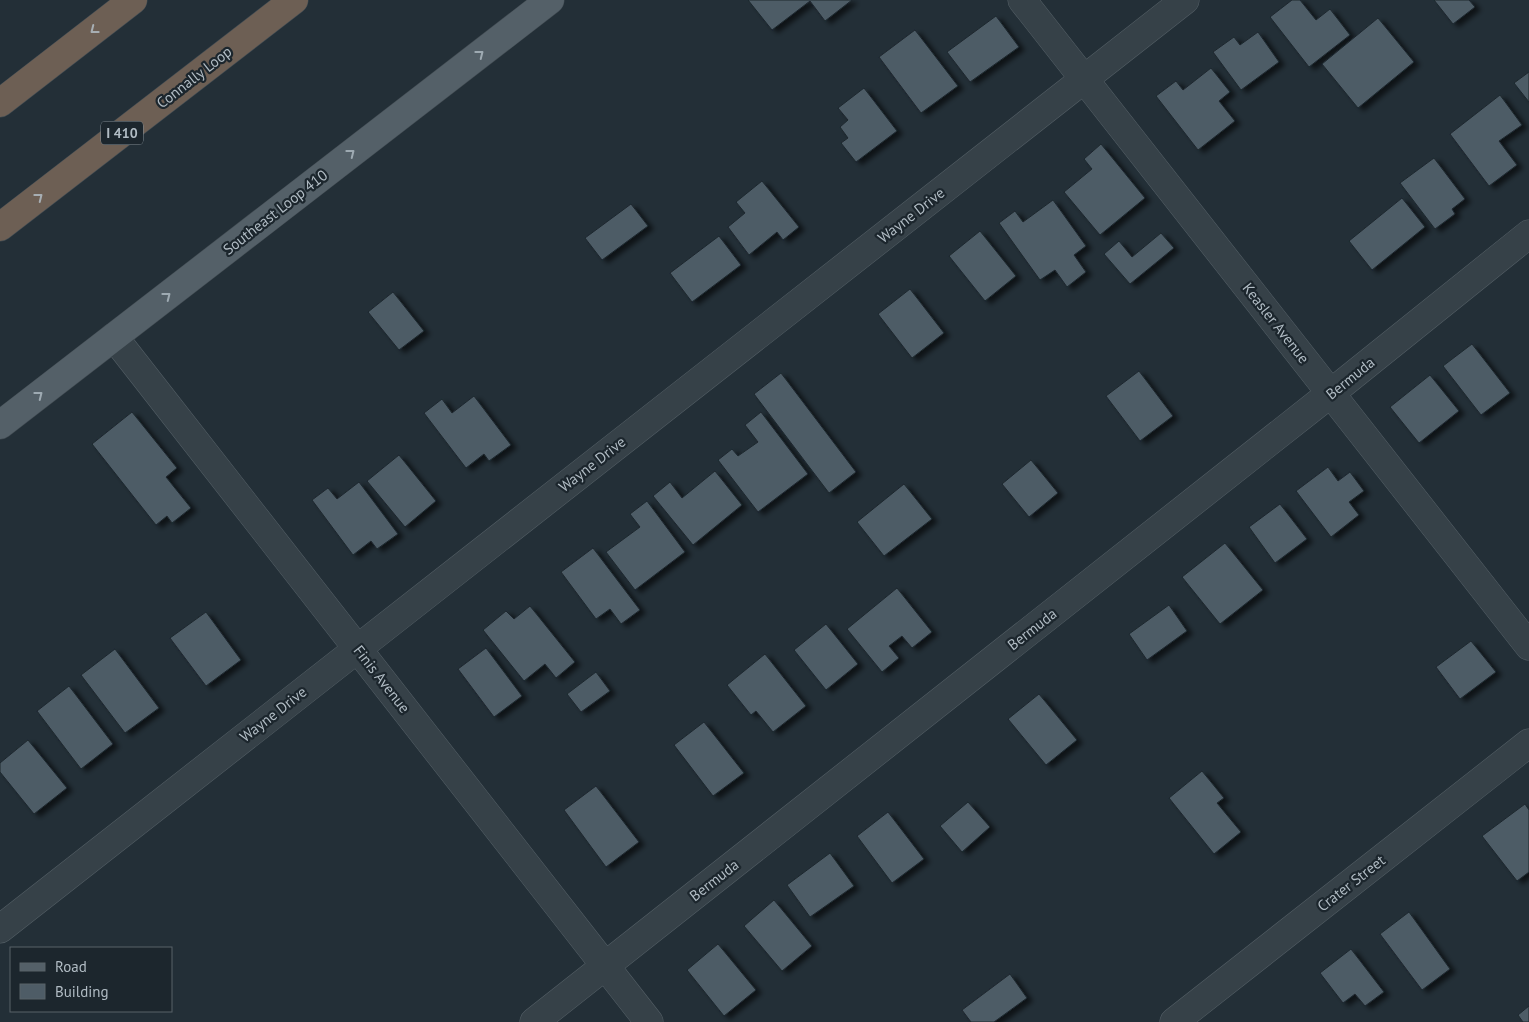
<svg xmlns="http://www.w3.org/2000/svg" width="1529" height="1022" font-family="'PT Sans',sans-serif">
  <defs>
    <filter id="shadow"><feDropShadow dx="5.5" dy="3" stdDeviation="2.5" flood-color="#0009"/></filter>
  </defs>
  <rect width="100%" height="100%" fill="#232f37"/>
  <path fill="#4e5c66" stroke="#1e282f" filter="url(#shadow)" d="M748,0h104l-27,21 -15,-20 -38,29z
    M1292,0h8l16,20 14,-11 20,26 -41,32 -39,-50z
    M1434,0h35l6,7 -22,17z
    M996,16l23,31 -49,35 -23,-30z
    M1378,18l36,44 -56,46 -36,-44z
    M915,30l43,56 -37,27 -42,-56z
    M1258,32l21,30 -38,28 -28,-38 21,-15 6,8z
    M1211,68l19,24 -11,9 16,20 -37,29 -42,-54 20,-15 7,9z
    M1529,72v30l-15,-19z
    M864,88l33,43 -41,31 -15,-19 7,-5 -8,-11 8,-7 -10,-12z
    M1500,95l22,30 -23,16 18,24 -28,21 -39,-52z
    M1101,144l44,54 -45,37 -36,-43 28,-23 -8,-10z
    M1434,158l31,41 -13,10 3,5 -20,15 -35,-46z
    M762,181l37,46 -16,13 -6,-8 -28,23 -21,-28 17,-14 -9,-11z
    M1402,198l23,29 -53,43 -23,-29z
    M1053,200l33,46 -12,9 12,17 -19,15 -12,-17 -15,10 -41,-57 16,-12 8,11z
    M631,204l17,22 -46,34 -17,-22z
    M980,231l36,45 -31,25 -36,-45z
    M1161,233l13,15 -44,36 -26,-30 15,-13 13,16z
    M719,236l22,29 -49,37 -22,-29z
    M910,289l34,44 -32,25 -34,-44z
    M393,292l31,39 -25,19 -31,-38z
    M1472,344l38,49 -29,22 -38,-49z
    M1139,371l34,45 -33,25 -34,-45z
    M781,373l75,99 -27,21 -75,-99z
    M1430,375l29,36 -40,32 -29,-36z
    M474,396l37,49 -22,16 -5,-7 -18,14 -42,-55 18,-14 10,14z
    M132,412l45,56 -11,9 25,31 -19,15 -5,-7 -11,9 -64,-81z
    M761,412l47,62 -50,38 -40,-52 14,-11 6,7 20,-14 -13,-17z
    M399,455l37,46 -31,26 -38,-46z
    M1031,460l27,33 -29,24 -27,-33z
    M1328,467l10,14 12,-9 14,19 -15,11 10,13 -28,22 -35,-46z
    M715,471l27,34 -49,40 -40,-49 17,-14 12,16z
    M359,482l39,52 -21,15 -6,-8 -18,14 -41,-55 16,-12 9,11z
    M904,484l28,35 -48,37 -27,-34z
    M647,501l38,51 -50,38 -29,-38 34,-25 -10,-13z
    M1280,504l27,35 -32,24 -26,-36z
    M1225,543l38,47 -43,34 -38,-47z
    M593,548l47,62 -19,14 -11,-15 -14,10 -35,-47z
    M897,588l35,44 -20,16 -10,-12 -13,10 10,12 -17,14 -35,-43z
    M1169,605l18,26 -40,29 -18,-26z
    M530,606l45,56 -19,16 -11,-14 -21,17 -41,-51 23,-19 8,8z
    M206,612l35,48 -35,26 -36,-48z
    M826,624l32,40 -32,26 -32,-40z
    M1471,641l25,31 -36,27 -24,-32z
    M486,648l36,48 -28,21 -36,-48z
    M115,649l44,59 -34,25 -44,-58z
    M765,654l41,52 -33,26 -17,-21 -5,4 -24,-30z
    M596,672l14,19 -29,21 -14,-18z
    M69,686l44,58 -32,25 -44,-58z
    M1039,694l38,46 -31,25 -38,-46z
    M704,722l40,51 -31,23 -39,-51z
    M28,740l39,48 -33,26 -34,-42v-9z
    M1202,771l22,27 -7,5 24,29 -27,22 -45,-56z
    M596,786l43,56 -33,25 -42,-57z
    M968,802l22,25 -28,25 -22,-26z
    M1525,804l4,6v62l-12,9 -35,-45z
    M888,812l36,47 -32,24 -35,-47z
    M830,853l24,33 -44,31 -23,-32z
    M774,900l38,46 -30,25 -38,-45z
    M1409,912l41,57 -28,21 -42,-56z
    M718,944l38,46 -32,26 -37,-46z
    M1351,949l33,43 -19,14 -10,-12 -12,9 -23,-30z
    M1010,974l17,24 -33,24h-23l-9,-12z
    M1529,1006v16h-6l-5,-7z"/>
  <g fill="none" stroke-linecap="round" stroke-linejoin="round">
    <g stroke="#545f66" stroke-width="29">
      <path id="minor" d="M1022,0l507,646
        M114,337l535,685
        M0,929l1185,-929
        M534,1022l797,-629 198,-159
        M1174,1022l355,-279"/>
    </g>
    <g stroke="#404a51" stroke-width="29">
      <path id="major" d="M0,425l550,-425"/>
    </g>
    <g stroke="#414c53" stroke-width="29">
      <path id="highway" d="M0,103l133,-103
        M0,227l294,-227"/>
    </g>
    <use href="#minor" stroke="#364148" stroke-width="28"/>
    <use href="#major" stroke="#546068" stroke-width="28"/>
    <use href="#highway" stroke="#6d5f54" stroke-width="28"/>
  </g>
  <defs><path id="oneway-chevron" d="M-2-3.5L2.5 0L-2 3.5" fill="none" stroke-width="1.6" stroke-linecap="round" stroke-linejoin="round" transform="scale(1.25)"/></defs>
  <g stroke="#a7aeb3">
    <use href="#oneway-chevron" transform="translate(94 30) rotate(142)"/>
    <use href="#oneway-chevron" transform="translate(39 197) rotate(-38)"/>
  </g>
  <g stroke="#9eaab2">
    <use href="#oneway-chevron" transform="translate(480 54) rotate(-38)"/>
    <use href="#oneway-chevron" transform="translate(351 153) rotate(-38)"/>
    <use href="#oneway-chevron" transform="translate(167 296) rotate(-38)"/>
    <use href="#oneway-chevron" transform="translate(39 395) rotate(-38)"/>
  </g>
  <g text-anchor="middle" dominant-baseline="central" stroke-width="4.5" stroke-linejoin="round" paint-order="stroke">
    <rect fill="#1c262d" stroke="#848f97" stroke-width="1" x="101" y="121.5" width="42" height="23" rx="4"/>
    <g font-size="14" font-weight="bold" fill="#b1bcc4">
      <text x="122" y="133">I 410</text>
    </g>
    <g font-size="15" fill="#b1bcc4" stroke="#1c262d">
      <text transform="translate(194 77) rotate(-38)">Connally Loop</text>
      <text transform="translate(275 212) rotate(-38)">Southeast Loop 410</text>
      <text transform="translate(911 215) rotate(-38)">Wayne Drive</text>
      <text transform="translate(1276 323) rotate(52)">Keasler Avenue</text>
      <text transform="translate(1350 378) rotate(-39)">Bermuda</text>
      <text transform="translate(592 464) rotate(-38)">Wayne Drive</text>
      <text transform="translate(1032 629) rotate(-38)">Bermuda</text>
      <text transform="translate(382 679) rotate(52)">Finis Avenue</text>
      <text transform="translate(273 714) rotate(-38)">Wayne Drive</text>
      <text transform="translate(714 880) rotate(-38)">Bermuda</text>
      <text transform="translate(1351 883) rotate(-38)">Crater Street</text>
    </g>
  </g>
  <rect x="10" y="947" width="162" height="65" fill="#1c262d" stroke="#586269"/>
  <rect x="20" y="963" width="25" height="8" fill="#546068" stroke="#586269"/>
  <text x="55" y="972" font-size="15" fill="#b1bcc4">Road</text>
  <rect x="20" y="984" width="25" height="15" fill="#4e5c66" stroke="#586269"/>
  <text x="55" y="997" font-size="15" fill="#b1bcc4">Building</text>
</svg>
